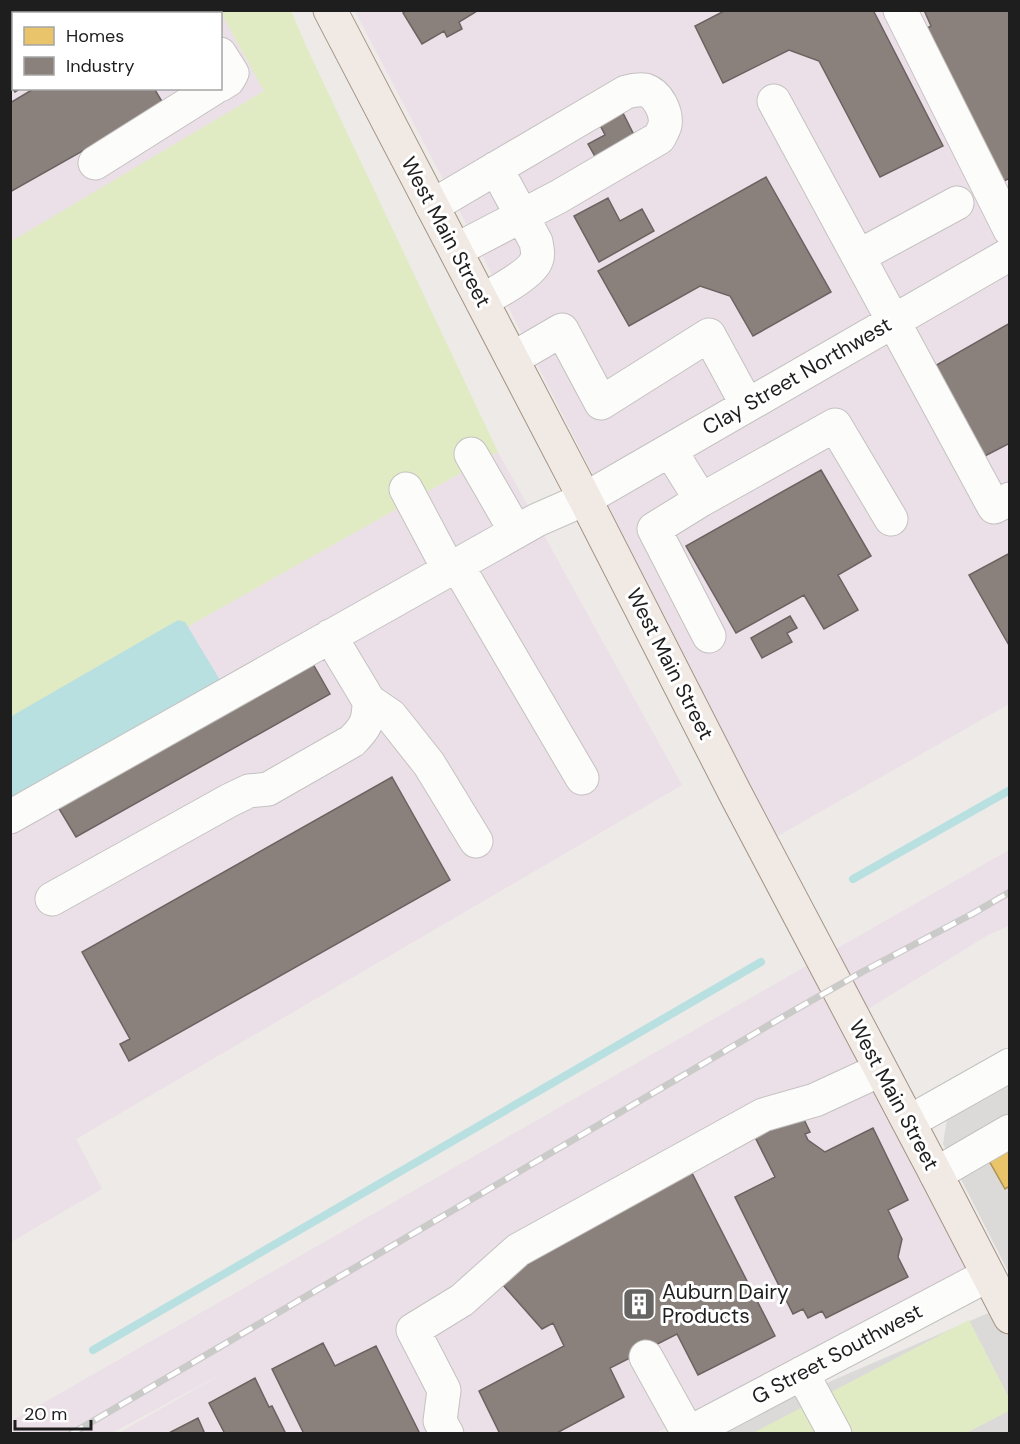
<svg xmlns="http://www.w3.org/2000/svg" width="1020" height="1444" font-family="'DM Sans',sans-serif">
  <rect width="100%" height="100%" fill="#edeae7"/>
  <path fill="#dcdad8" d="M1009,1069v204l-66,-129 5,-31z
    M1009,1304v129h-298z"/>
  <path fill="#ebdfe8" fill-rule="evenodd" d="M10,11h210l44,80 -253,151zM14,14h206v74h-206z
    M355,11h654v693l-233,133 -311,-616z
    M498,452l184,333 -606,354 26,50 -91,53 -1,-516z
    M1009,850v76l-21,9 -146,90 146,250 -333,158h-536l115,-66 -122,66h-101l-1,-11z"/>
  <path fill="#e0ebc4" d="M220,11h71l16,37 191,404 -487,274 -1,-484 254,-151z
    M969,1320l40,78v13l-43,22 -215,1z"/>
  <path fill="#b9e0e1" d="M178,620l7,2 35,58 -209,121 -1,-84z"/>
  <path fill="#e9c46a" stroke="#ac9253" stroke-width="1.5" d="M1010,1146v40l-5,3 -17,-30z"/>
  <path fill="#8a817c" stroke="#6a6360" stroke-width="1.5" d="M407,10h70v1l-18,11 3,7 -15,8 -3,-6 -22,13 -19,-31z
    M726,10h147l70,136 -63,31 -61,-116 -30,-11 -66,33 -28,-57z
    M924,10h86v168l-8,4 -77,-153 6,-3z
    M14,54v34h7l-6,4 -5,-7v-29z
    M35,88h119l10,17 -154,87v-89z
    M623,113l13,26 -39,21 -9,-16 17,-9 -5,-10z
    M766,177l65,115 -78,44 -23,-40 -30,-10 -71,40 -31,-55z
    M608,198l12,23 22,-12 12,22 -55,31 -25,-46z
    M1010,323v120l-29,15 -48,-91z
    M821,470l50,86 -33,19 20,35 -34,19 -20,-34 -68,38 -50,-87z
    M1010,553v94l-41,-72z
    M790,616l7,12 -10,5 5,9 -30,16 -11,-20z
    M313,664l17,30 -254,143 -18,-30z
    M392,777l58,103 -321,181 -9,-17 10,-5 -48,-87z
    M800,1111l10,21 -5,2 3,6 17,12 48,-24 35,72 -20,10 14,29 -4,18 10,20 -82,41 -4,-7 -14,7 -5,-9 -10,5 -58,-117 40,-20 -21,-42z
    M692,1173l83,163 -77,39 -21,-41 -67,34 14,29 -69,37h-55l-21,-43 85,-45 -11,-23 -11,6 -39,-44 37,-36z
    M323,1343l12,23 41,-20 44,88h-116l-32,-65z
    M255,1378l14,29 3,-1 14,28h-61l-16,-31z
    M198,1418l7,16h-38z"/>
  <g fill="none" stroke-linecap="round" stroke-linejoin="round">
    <path stroke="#b9e0e1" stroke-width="8" d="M853,879l157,-89
      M93,1350l668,-388"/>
    <g stroke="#c4c2c1" stroke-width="35">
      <path id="minor" d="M194,10l2,4
        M900,10l110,220
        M40,14l5,-4
        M10,32l4,-2
        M220,54l12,19 -4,7 -8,5
        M774,101l220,406 16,-8
        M95,163l119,-75
        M432,206l194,-114c7,-2 12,-3 19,-2 13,4 22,22 20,35 -1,4 -4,9 -6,13l-101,59 -102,53
        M859,256l98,-53
        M482,301c13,-8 49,-27 54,-40 3,-6 1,-13 0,-19l-40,-74
        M512,359l50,-29 39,73 108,-68 38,70
        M670,450l31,50 134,-75 56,94
        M471,454l45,78
        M406,489l43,81
        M701,500l-47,29 55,107
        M457,565l125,213
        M330,636l39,65 22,15 38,48 47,77
        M10,817l527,-297 48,-21 425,-245
        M52,899l178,-99 19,-9 19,-2 84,-48c14,-14 17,-20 17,-40
        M909,1122l101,-57
        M936,1174l74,-43
        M646,1357l42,76
        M802,1373l33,61
        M447,1434l-7,-13 4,-31 -31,-60 49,-30 56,-50 245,-135 52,-15 65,-30
        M687,1434l301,-159"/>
    </g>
    <g stroke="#a39383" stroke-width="35">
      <path id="major" d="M330,10l255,489 150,294 201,381 74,143"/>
    </g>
    <use href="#minor" stroke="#fcfcfb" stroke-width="33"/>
    <use href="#major" stroke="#f1eae4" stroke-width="33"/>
    <g stroke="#cacac9" stroke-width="7">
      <path id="rail" d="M71,1434l722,-423 69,-39 110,-58 38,-22"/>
    </g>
    <use href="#rail" stroke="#fff" stroke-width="4.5" stroke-dasharray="14" stroke-linecap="butt"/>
  </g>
  <defs>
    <g id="building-square" transform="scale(1.725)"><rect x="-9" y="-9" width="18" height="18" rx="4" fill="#666564" stroke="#fff"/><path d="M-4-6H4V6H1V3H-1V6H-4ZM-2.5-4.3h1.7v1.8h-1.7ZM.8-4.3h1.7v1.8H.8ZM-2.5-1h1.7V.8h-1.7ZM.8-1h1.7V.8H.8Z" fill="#fff"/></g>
  </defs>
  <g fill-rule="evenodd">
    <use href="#building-square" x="639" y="1304"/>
  </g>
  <g text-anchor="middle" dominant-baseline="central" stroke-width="6" stroke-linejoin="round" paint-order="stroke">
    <g font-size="21" fill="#1e1e1e" stroke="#fff">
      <text transform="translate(446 232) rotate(62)">West Main Street</text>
      <text transform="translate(797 376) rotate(-30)">Clay Street Northwest</text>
      <text transform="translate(670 664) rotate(63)">West Main Street</text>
      <text transform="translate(894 1095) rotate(62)">West Main Street</text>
      <text transform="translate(837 1354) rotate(-28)">G Street Southwest</text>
    </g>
    <g font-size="21" fill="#1e1e1e" stroke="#fff" text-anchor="start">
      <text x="662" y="1292">Auburn Dairy<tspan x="662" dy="24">Products</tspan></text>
    </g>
  </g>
  <rect width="1020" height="1444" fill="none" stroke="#1e1e1e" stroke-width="24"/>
  <rect x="12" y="12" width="210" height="78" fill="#ffffff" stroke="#a5a5a5" stroke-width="1.5"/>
  <rect x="24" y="27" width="30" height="18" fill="#e9c46a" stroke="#a5a5a5" stroke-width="1.5"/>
  <text x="66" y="42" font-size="18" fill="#1e1e1e">Homes</text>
  <rect x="24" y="57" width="30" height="18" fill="#8a817c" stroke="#a5a5a5" stroke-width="1.5"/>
  <text x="66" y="72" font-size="18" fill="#1e1e1e">Industry</text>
  <path d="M15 1420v9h76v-9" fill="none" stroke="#1e1e1e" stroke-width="3"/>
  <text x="24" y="1420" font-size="18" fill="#1e1e1e" stroke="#ffffff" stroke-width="4.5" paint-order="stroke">20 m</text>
</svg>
